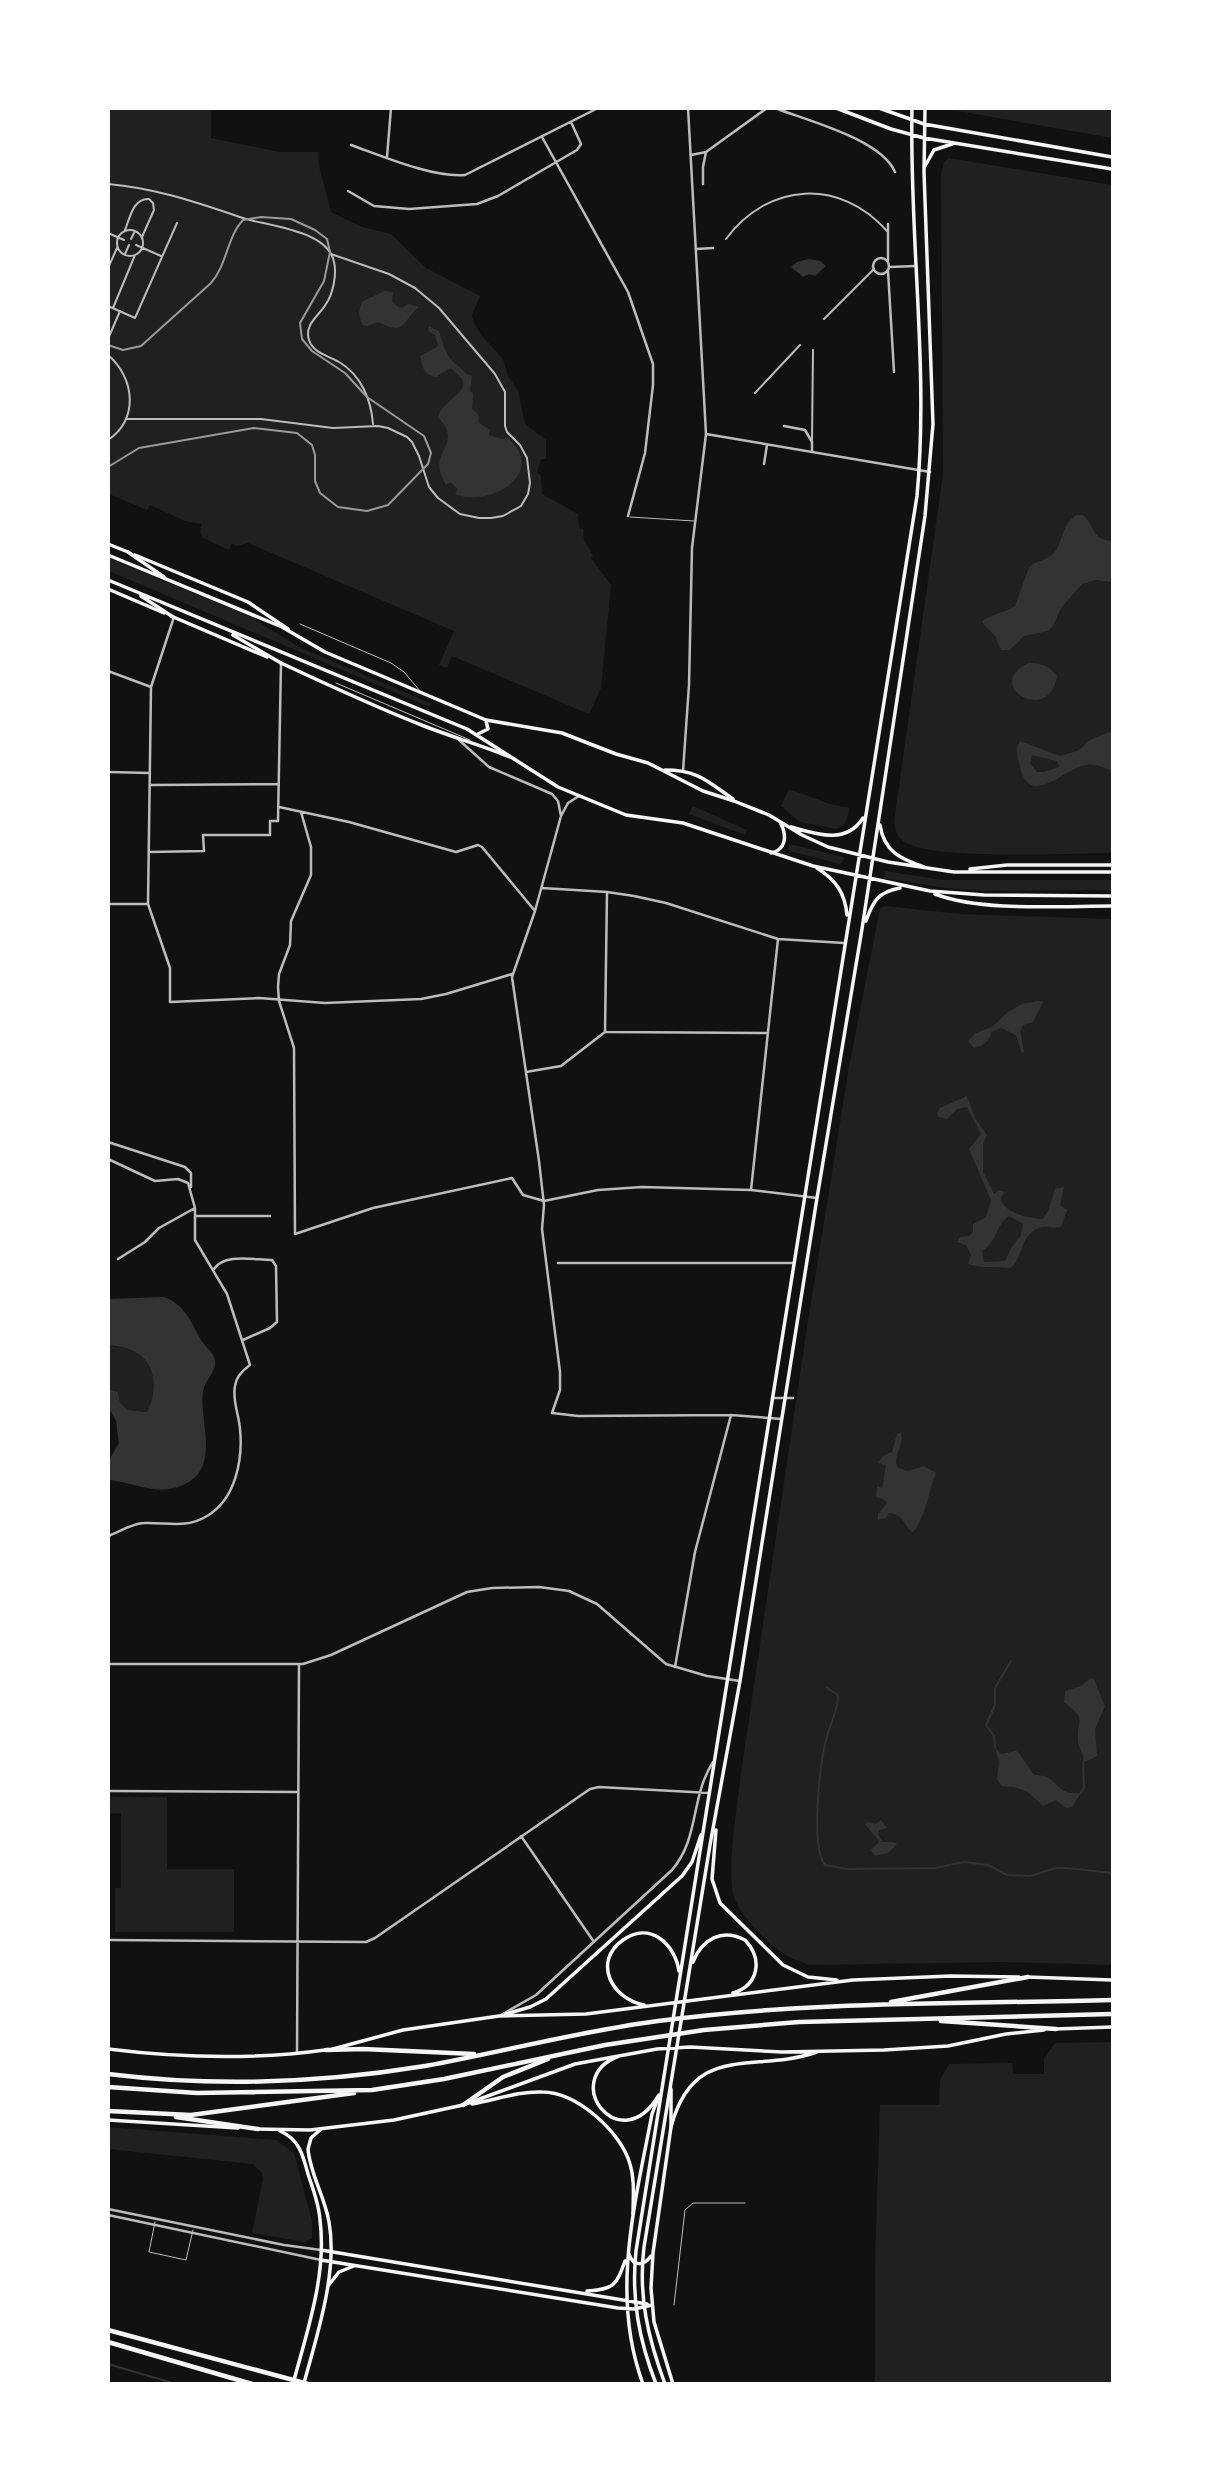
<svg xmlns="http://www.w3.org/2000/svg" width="1221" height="2492" font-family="Mulish,sans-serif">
  <rect width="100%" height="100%" fill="#111"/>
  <path fill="#202020" d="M109,109h102v29l68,14h39l1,14 12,46 31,15 29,7 35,34 54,28 -8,19 3,10 8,12 20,22 5,17 10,15 7,33 21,16v19h-5l-4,13 4,4 1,18 36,20 1,14 4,1 1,11 9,16 -2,2 20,27 -10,103 -12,26 -137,-58 -5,12 -8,-3 15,-34 -206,-88 -11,3 -5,-2 -3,6 -26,-12 -3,-7 2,-7 -17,-3 -35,-16 -3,5 -38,-16z
    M947,109h165v29z
    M949,158l163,27v668c-39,0 -183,8 -209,-12 -6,-4 -8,-12 -9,-19l49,-348 -2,-300 3,-12z
    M108,558l143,59 48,30 131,56 1,2 -4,1 -318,-135z
    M789,789l41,15 20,4 -5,16 -8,5 -37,-7 -19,-16z
    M693,806l54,24 -2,5 -56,-21z
    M789,844l54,13 1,3 -4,4 -50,-13 -2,-2z
    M885,871l58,9h169v10l-130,1 -36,-3 -62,-10z
    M886,906l73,8 153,5v1046l-108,-3 -195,3c-8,-4 -18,-6 -25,-11 -16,-10 -44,-39 -50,-57 -8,-26 4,-95 7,-124l65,-439 43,-267 31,-159z
    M108,1345c8,2 16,2 23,5 26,10 27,41 16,62l-20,-2 -7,-8 -2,-10 -9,-3z
    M109,1797h58v72h67v63h-119v-44h6v-75h-12z
    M1112,2042v341h-237v-120l5,-158h59l1,-25 9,-16 63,-1 1,11h31v-16l11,-15z
    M108,2127l168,13 18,13 18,68v17l-8,4 -52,-9 11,-54 -1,-6 -9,-9 -144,-15z"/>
  <path fill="#333" fill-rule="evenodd" d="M808,259l12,2 6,5 -11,10 -6,-2 -6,3 -12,-10 6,-5z
    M385,291l8,1 -1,9 5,5 5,2 7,-4 10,3c-19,16 -12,29 -41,15l-11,4 -4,-1c-5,-9 -5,-15 0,-24z
    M429,326l10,5c5,15 6,25 19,35 6,4 6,8 14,10l-2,15 3,2 -1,16 6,5 1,9 11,7 -1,5 13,4 6,-1c41,36 -19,70 -53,56l3,-5 -8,-7 -4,3c-22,-36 20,-37 -8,-68 5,-21 45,-26 12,-49l-14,9c-12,-2 -14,-10 -16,-21l17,-9 1,-3 -3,-9 -7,-4z
    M1077,515h6c13,12 8,24 29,26v41l-16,-2 -14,4 -21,24 -8,18 -5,5 -24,5 -14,14h-9l-6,-14 -13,-14c6,-7 23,-9 33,-16l14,-39c7,-7 18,-6 25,-14 10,-12 7,-29 23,-38z
    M1029,663c12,0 21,3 28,13 -8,51 -76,8 -28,-13z
    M1112,731v40c-8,-3 -16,-8 -26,-6 -21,2 -56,45 -66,2 -2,-9 -6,-17 0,-26l40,15 17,-5 6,-4 5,-6zM1032,755l25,6 2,6 -15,5h-7l-7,-9z
    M1038,1001l5,1 -10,20 -10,3 -3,6 4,20 -2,3 -6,-19 -15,-7 -10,4c-1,10 -8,13 -17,16l-6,-7 8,-8 16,-6 16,-15 14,-8z
    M967,1096l8,22 12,17 -4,8v29l11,22 5,-4 6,2 -4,6c3,16 27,20 42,21l5,-8 7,-22 9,-2 -4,18 7,5 -6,17c-7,2 -15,-2 -22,1 -20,8 -15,30 -29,40 -14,-2 -28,1 -42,-4l3,-9 -5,-10 -9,-3 3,-5 9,-1 4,-4v-8l13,-7 5,-17 -22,-51 12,-15 -14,-27 -10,2 -10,10 -8,-2 -2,-4 3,-5zM1009,1216l14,8 -2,11 -10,13 -6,13 -21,1 -2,-11c16,-10 14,-27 27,-35z
    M163,1297c21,6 28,25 38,43 4,7 14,13 14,22 1,11 -11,19 -12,30 -4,28 17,73 -16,91 -28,15 -50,0 -78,-3v-20l10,-17 -3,-22 -7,-13v-19l9,3 2,10 7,8 20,2c11,-21 10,-52 -16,-62 -7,-3 -15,-4 -22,-5l-1,-46z
    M901,1433c3,13 -8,22 -4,34l10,4 17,-5 12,7c-8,18 -9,43 -23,59 -9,-4 -8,-18 -24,-19l-3,5 -8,2v-6l9,-11 -4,-4 -7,-2 1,-11 5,2 4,-23 -8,-2 6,-8 8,-3 5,-18z
    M1091,1678l3,1 11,27 -10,23 2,27 -14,7c2,-9 -4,-13 -5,-22 -2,-25 11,-19 -14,-39l1,-11 16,-5z
    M995,1747l6,7 15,-3 3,2 14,21c6,2 12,1 17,5 11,9 13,16 31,14l-9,14 -6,1 -10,-8 -13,6 -15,-14 -14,-5 -13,-1 -4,-7 2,-17z
    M881,1820l6,8 -8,2 -1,4 5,8h10l4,2 -9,9 -13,3 -4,-6 8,-9 -14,-17 3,-2 8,2z"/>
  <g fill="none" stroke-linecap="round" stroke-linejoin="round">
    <path stroke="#333" stroke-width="2" d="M827,1688l10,6 1,4c-1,15 -9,28 -12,42 -6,25 -16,105 -1,125l23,4 87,-1 29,-6 24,3 19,10 23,1 26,-8h11l45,5
      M995,1747l-1,-11 -8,-11 9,-20v-17l16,-27
      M1081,1793l3,-6 -1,-24
      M108,2364l68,20"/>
    <path stroke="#bcbcbc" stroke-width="1" d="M630,517l64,4
      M300,624l91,39 13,9 16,19
      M336,683l134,57
      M155,2222l-6,30 37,8 7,-30
      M674,2305l11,-95 8,-7h52"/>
    <path stroke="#bcbcbc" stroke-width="2" d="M108,184c48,4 90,19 135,34 24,8 85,12 91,44 3,12 -1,32 -8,42 -7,12 -22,20 -17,36 4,13 20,16 30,22 22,13 32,37 34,62
      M117 243a13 13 0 1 1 26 0a13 13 0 1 1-26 0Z
      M125,230c5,-12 8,-32 24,-31l4,4 1,7 -12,27
      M108,233l16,7
      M131,239l4,-8
      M726,239c42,-57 114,-61 161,-8
      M136,245l25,11
      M125,254l4,-9
      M108,268l9,-20
      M108,306l27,12 42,-95
      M113,308l22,-53
      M824,319l50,-50
      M108,339l12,-28
      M108,355c27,23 31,65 0,85
      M755,393l45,-48
      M127,419h134l72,9 45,-2 10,2 19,9 5,5 7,14 10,31 9,11 22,16 19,4h12l12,-2 18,-10 7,-12 2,-11 -3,-25 -7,-13 -13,-13 -2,-6v-34l-10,-18 -56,-66 -24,-20 -26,-14 -58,-20
      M812,440l1,-90"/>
    <path stroke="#bcbcbc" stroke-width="2.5" d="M775,108c33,13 106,31 120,64
      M542,137l86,155 25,72v21l-8,68 -17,63
      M351,145c31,11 82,33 114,30l133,-67
      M691,155l15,-3
      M387,157l4,-49
      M703,184v-17l3,-15 61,-44
      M348,191l26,15 35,3 68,-5 21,-8 79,-46 4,-6 -10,-22
      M888,224v37
      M696,249l17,-1
      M873 266a8 8 0 1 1 16 0a8 8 0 1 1-16 0Z
      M890,267l25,-1
      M888,271l6,101
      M784,426l21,4 7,12v10
      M764,464l3,-19
      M174,617l-23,70 -3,217 22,64v34l89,-4 66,5 96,-4 25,-5 66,-20
      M108,671l43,16
      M459,740l30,27 63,27 6,7 3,15
      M108,772l42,1
      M150,785l128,-1
      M579,796l-11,7 -7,13 -26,95 -23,66 27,184 5,44 -2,24 18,143v18l-8,23 26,3 153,-1 51,4
      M279,807l70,15 107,30 22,-7 4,2 53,64
      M301,812l10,35v28l-20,46 -1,24 -11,29 -1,13 1,14 15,47 1,186 78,-26 139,-30 11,17 21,6 54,-11 44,-3 109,3 66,8
      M149,852l55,-1 -1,-16h67v-14h8l3,-158
      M542,888l65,4 27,4 32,7 112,36 66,4
      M108,904h40
      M606,1032l161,1
      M526,1072l35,-6 44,-34 2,-140
      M108,1142l77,25 6,6v14
      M108,1159l47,22 23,-2 10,4 7,25v32l32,54 23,71c-7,5 -14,12 -15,21 -3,14 4,29 5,43 3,30 -4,70 -33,87 -21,13 -40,6 -63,7 -11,0 -25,9 -36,13
      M751,1190l27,-251
      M195,1216h75
      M118,1259l27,-17 14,-14 36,-20
      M558,1263h235
      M214,1269c10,-16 40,-9 58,-9l4,6 1,56 -7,6 -27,12
      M772,1398h21
      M675,1667l20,-115 36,-137
      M108,1791l190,1
      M521,1836l73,106
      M108,1940l258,2 9,-4 215,-149 9,-2 111,6
      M501,2015l35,-20 136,-125c28,-33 18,-72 41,-108
      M297,2054l2,-389
      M108,2209l176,36 37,5
      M108,2215l213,45"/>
    <path stroke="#bcbcbc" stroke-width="2.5" d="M706,434l224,38
      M683,771l6,-86 3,-137 14,-114 -18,-326
      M108,1664h195l28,-9 136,-63 25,-4 47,-1 30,4 28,13 69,60 41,12 33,5"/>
    <path stroke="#f5f5f5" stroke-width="3.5" d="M108,544l20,8
      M135,555l113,47 40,27
      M108,589l56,24
      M171,616l96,41
      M281,663c47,22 94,44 143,63 28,11 57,19 86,31
      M665,770c33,0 42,11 68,29
      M671,2089v38l-18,126 -2,35 3,34 19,62
      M280,2131c19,8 23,24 28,43 5,15 11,30 12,46 7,55 -13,111 -27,164
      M321,2250l326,54
      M629,2254c4,13 15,12 22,2
      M321,2260l297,48 16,1 18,-4
      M328,2286l11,-14 15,-6
      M587,2291c27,-2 29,-5 38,-30
      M304,2383c13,-48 34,-111 25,-161 -4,-25 -19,-48 -21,-73l3,-11 9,-8
      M643,2384c-33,-89 -8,-180 9,-270l6,-16"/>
    <path stroke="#f5f5f5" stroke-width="3.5" d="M836,108l55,21 33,9 188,31
      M879,108l45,16 188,33
      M925,166l9,-16 18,-6
      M128,552l36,25
      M108,555l174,72 43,25 161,68 76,13 54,21 32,9 55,28 31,10 35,14 33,20 26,12 60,15 66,10h158
      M108,580l359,149 91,58 68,28 57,8 130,43 117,25 54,4 128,1
      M141,596l32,21
      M233,635l48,28
      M478,734l10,-5 -2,-8
      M880,825c4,27 21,34 44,42
      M791,827c25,7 55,18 72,-9
      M771,853c15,-3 16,-17 10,-29
      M817,868c19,12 28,25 30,47
      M970,869l37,-4h105
      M935,894c47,18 126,12 177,12
      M866,921c7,-20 12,-29 34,-33
      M716,1830l-4,49 8,24 63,62 25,12 29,3
      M693,1962c9,-23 29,-34 52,-22 18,19 14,45 -12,53
      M1027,1977l85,3
      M644,2005c-32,-6 -52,-43 -21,-65 27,-19 52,4 56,31
      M506,2014l24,-7 16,-8 136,-123 10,-14 9,-27
      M1055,2029l57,-2
      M108,2049c73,9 145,11 217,1
      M333,2049l70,-19 96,-14 87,-2 267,-34 98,-4 68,1
      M619,2056c-61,23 1,105 40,39
      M472,2104c23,-4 47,-13 70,-12 35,0 79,40 88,72 5,16 3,33 3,50
      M108,2120l130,8
      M671,2127c23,-86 82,-53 146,-75
      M256,2129l54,1 84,-10 69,-15 112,-41 82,-15 33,-2 92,5 102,-2 64,-4 58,-12 38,-4
      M656,2384c-17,-44 -25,-86 -20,-133l281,-1755c12,-129 -8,-258 -5,-388
      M665,2384c-17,-46 -27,-88 -21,-137l66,-402 30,-164 77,-483 45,-269 63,-413 8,-92 -9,-252 1,-64"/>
    <path stroke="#f5f5f5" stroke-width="4.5" d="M891,2002l137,-25
      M941,2021l115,8
      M326,2050l37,-1 111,5
      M108,2074c105,13 213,9 317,-8 78,-14 155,-35 233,-45 151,-20 303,-17 454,-21
      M108,2087l89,6 175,-3 72,-11 161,-34 99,-15 95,-8 313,-8
      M463,2105l40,-28 45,-18
      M108,2111l83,4 163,-22
      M176,2117l82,12"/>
    <path stroke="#f5f5f5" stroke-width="4.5" d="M108,2330l200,54
      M108,2342l144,42"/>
    <path stroke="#9a9a9a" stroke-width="2" d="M108,345l15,5 18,-4 70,-63c16,-18 16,-46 32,-63l18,-3 30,2 24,11 12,9 3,13 -6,29 -24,42 2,16 10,12 33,22 22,24 57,39 7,17 -3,11 -40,41 -21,6 -29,-4 -18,-14 -5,-12v-26l-3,-10 -15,-12 -43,-5 -115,20 -31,19"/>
  </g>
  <rect width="1221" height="2492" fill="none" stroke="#ffffff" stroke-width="220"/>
</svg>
